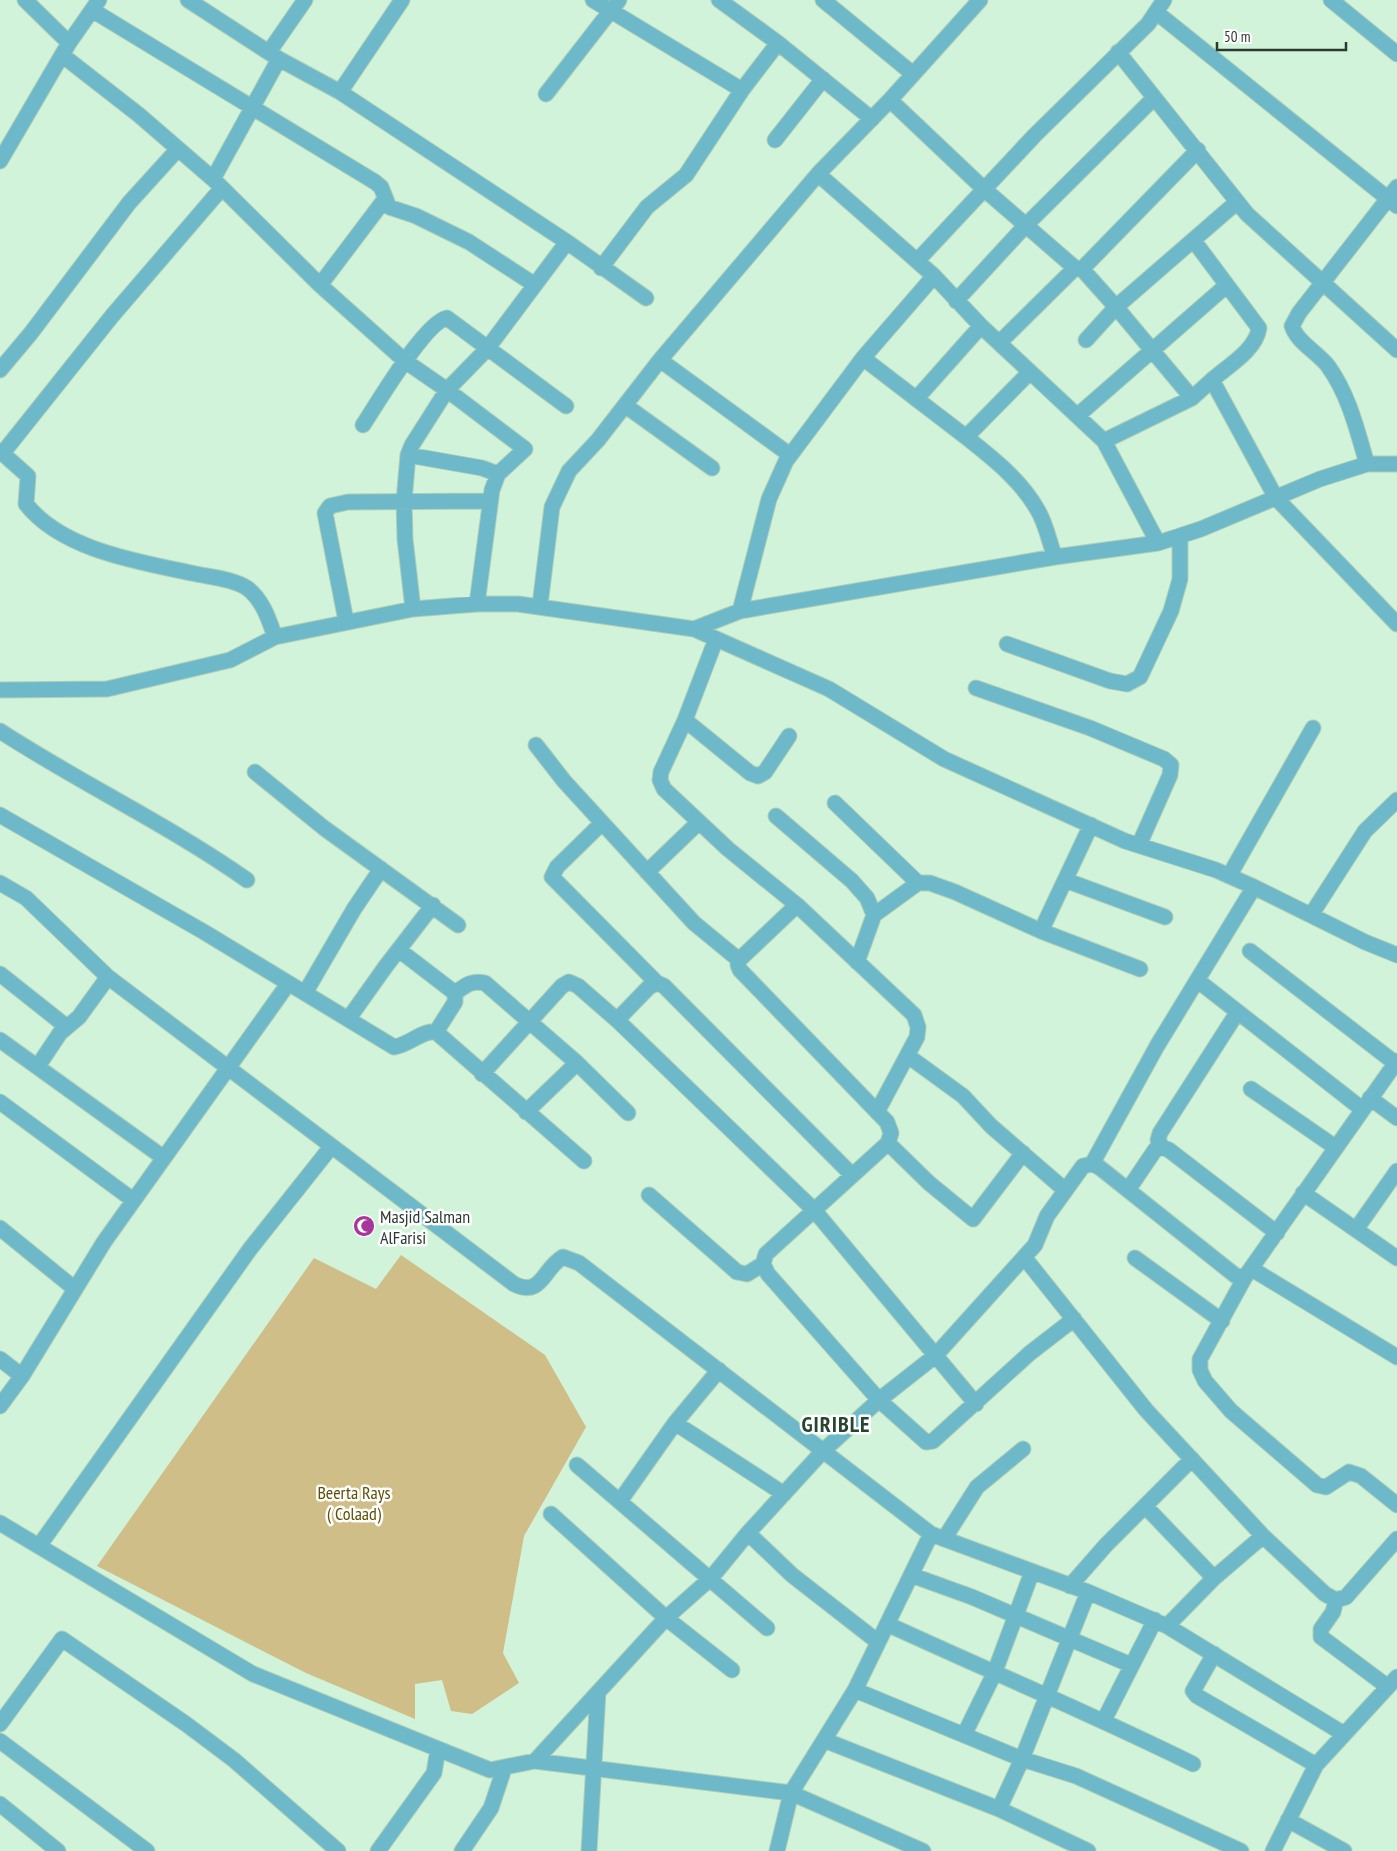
<svg xmlns="http://www.w3.org/2000/svg" width="1397" height="1851" font-family="'PT Sans Narrow',sans-serif">
  <rect width="100%" height="100%" fill="#d0f3d9"/>
  <path fill="#cfbe87" d="M401,1255l144,100 41,72 -62,109 -21,117 16,30 -47,31 -21,-3 -9,-31 -27,4v35l-109,-46 -209,-107 217,-308 62,31z"/>
  <g fill="none" stroke-linecap="round" stroke-linejoin="round">
    <g stroke="#afceb7" stroke-width="17">
      <path id="minor" d="M25,0l44,43
        M188,0l91,59 61,33 227,150 79,56
        M593,0l149,90
        M719,0l59,43 94,76
        M823,0l90,74
        M1331,0l66,54
        M92,10l283,172 6,5 8,20 27,9 53,26 66,43
        M1156,12l241,194
        M269,52l36,-52
        M1118,52l129,162 150,136
        M62,55l77,60 74,64 107,106 85,76 42,29 78,59 -27,25 -6,16 -15,114
        M340,92l62,-92
        M546,94l73,-94
        M890,100l94,89 91,79 7,1 34,38 76,91
        M775,140l48,-61
        M0,161l69,-118 30,-43
        M818,174l116,102 47,50 123,115 54,102
        M213,179l66,-120
        M1194,241l65,87c-3,22 -31,38 -47,52
        M917,261l118,-126 113,-111 16,-24
        M601,268l46,-61 39,-32 56,-85 36,-47
        M1082,269l116,-119
        M320,285l65,-86
        M956,301l70,-76 128,-127
        M1086,340l30,-33 121,-105
        M999,343l76,-75
        M863,358l103,79
        M660,360l130,95
        M0,370l31,-37 98,-130 49,-54
        M1030,372l-64,65c26,21 54,42 71,72 9,14 12,33 18,48
        M916,399l65,-73
        M626,406l86,62
        M1077,416l150,-131
        M363,425c14,-21 62,-103 84,-107l119,88
        M1104,441l88,-43 20,-18 64,118 121,126
        M0,451l28,25 -2,28c37,47 115,58 170,70 15,3 38,5 51,14 16,12 22,32 28,49
        M2,454l110,-138 110,-128
        M408,455l74,13 16,6
        M1367,464c-10,-34 -18,-69 -39,-98 -10,-13 -31,-24 -36,-40l7,-13 98,-126
        M540,605l12,-98 17,-36 29,-31 62,-80 158,-186 72,-74 90,-100
        M413,609l-8,-70 -1,-38 4,-46 4,-10 35,-55 40,-41 80,-107
        M740,611l29,-112 17,-38 77,-103 71,-82
        M346,621l-21,-108 5,-7 18,-4 141,-1
        M694,629l46,-18 315,-54 103,-14 43,-14 119,-50 47,-15h30
        M716,639l-31,81 -24,52 -1,8 4,9 64,60 69,56 117,110 4,12 -1,10 -40,75
        M1007,644l103,37 17,3 13,-7 31,-66 9,-32v-43
        M976,688l114,40 74,31 7,6 -1,10 -31,70
        M0,690l107,-1 123,-29 45,-23 138,-28 64,-5h41l176,25 135,60 115,70 181,82 91,29 38,17 111,55 32,13
        M685,720l65,53 8,3 7,-4 24,-36
        M0,731c80,52 169,94 247,149
        M536,745l28,36 130,142 45,37
        M255,772l69,56 134,97
        M835,803l83,80
        M0,815l204,117 190,115c15,-2 30,-18 42,-15l148,129
        M776,816l76,65 15,17 7,17 -17,47
        M602,823l-45,44 -5,10 105,106
        M647,872l52,-50
        M1229,876l84,-148
        M1065,880l100,37
        M0,883l26,15 82,79 406,307c28,14 29,-16 49,-27l16,6 352,271 157,58 79,34 177,108
        M797,905l-58,55 -1,5 2,5 147,152 4,11 -3,10 -122,111 -3,10 5,10 111,126 47,42 7,-1 97,-88 44,-34
        M874,915l44,-32h12l25,9 86,39 99,38
        M1311,915l54,-84 32,-31
        M1041,931l50,-106
        M399,950l56,43v9l-19,30
        M1250,951l145,112
        M0,974l67,53
        M1197,980l165,129
        M305,993l49,-84 27,-40
        M455,993c11,-8 17,-13 30,-10l92,80 51,50
        M349,1018l37,-52 47,-61
        M617,1020l32,-33 8,-4 7,3 188,189
        M0,1040l164,118
        M908,1056l55,40 28,30 74,64
        M38,1066l22,-33 19,-16 29,-40
        M482,1074l80,-88 7,-4 9,4 39,34 197,190 162,194
        M1251,1089l84,58
        M1370,1098l27,20
        M0,1102l133,98
        M526,1112l51,-49
        M888,1143l41,40 44,36 50,-66
        M1162,1147l-4,-7 2,-7 77,-120
        M1092,1164l65,-118 97,-159
        M1128,1190l27,-40 7,-3 7,3 108,83
        M1303,1193l94,65
        M649,1195l88,77 10,2 16,-10
        M0,1228l75,61
        M1357,1228l40,-57
        M1024,1257l122,153 117,126 -49,42 -47,48
        M1135,1258l87,63
        M1252,1269l145,88
        M1245,1277l-45,82v11l5,11 26,30 86,74 9,2 23,-15 12,4 36,29
        M0,1359l22,17
        M0,1406l22,-30 82,-134 184,-258
        M675,1423l109,71
        M577,1465l190,163
        M620,1501l55,-78 44,-53
        M1145,1506l69,72
        M551,1514l115,104 66,52
        M0,1523l253,151 237,96 45,-9 256,32 132,58
        M748,1533l44,42 86,67
        M1263,1536l62,58 11,6 10,-3 51,-58
        M944,1539l33,-52 46,-38
        M39,1546l211,-297 81,-102
        M911,1575l61,22 159,68
        M1070,1586l36,-41 86,-86
        M1336,1600l-3,12 -12,17v8l67,50
        M887,1624c102,47 205,90 306,140
        M1214,1654l-21,37 4,5 119,69
        M855,1690l167,69 54,17 165,75
        M1104,1720l51,-100
        M0,1724l62,-85 124,85 48,36 104,91
        M964,1735l30,-61 38,-102
        M824,1740l175,69 89,42
        M0,1741l147,110
        M535,1761l131,-143 45,-40 37,-45 75,-82 56,-51 56,-44 100,-111 12,-29 36,-50 9,-2 7,3 137,109 9,1 152,-216
        M0,1804l58,47
        M999,1809l23,-50 66,-167
        M1288,1820l56,31
        M378,1851l56,-78 4,-24
        M462,1851l29,-43 13,-39
        M589,1851l9,-159
        M777,1851l14,-58 64,-103 76,-156
        M1273,1851l43,-86 81,-88"/>
    </g>
    <use href="#minor" stroke="#6eb9c9" stroke-width="15"/>
  </g>
  <defs>
    <g id="mosque-disc" transform="scale(1.125)"><circle r="9.5" fill="#a53898" stroke="#fff"/><path d="M3.5-4.9A6 6 0 1 0 3.5 4.9A5 5 0 1 1 3.5-4.9Z" fill="#fff"/></g>
  </defs>
  <g fill-rule="evenodd">
    <use href="#mosque-disc" x="364" y="1226"/>
  </g>
  <g text-anchor="middle" dominant-baseline="central" stroke-width="5" stroke-linejoin="round" paint-order="stroke">
    <g font-size="18" fill="#2b392f" stroke="#fff" text-anchor="start">
      <text x="380" y="1216">Masjid Salman<tspan x="380" dy="21">AlFarisi</tspan></text>
    </g>
    <g font-size="18" fill="#604e05" stroke="#fff">
      <text x="354" y="1492">Beerta Rays<tspan x="354" dy="21">( Colaad)</tspan></text>
    </g>
    <g font-size="22" font-weight="bold" letter-spacing="1" fill="#284531" stroke="#fff">
      <text x="836" y="1424">GIRIBLE</text>
    </g>
  </g>
  <path d="M1217 42v8h129v-8" fill="none" stroke="#2b392f" stroke-width="2.5"/>
  <text x="1224" y="42" font-size="15" fill="#2b392f" stroke="#ffffff" stroke-width="4" paint-order="stroke">50 m</text>
</svg>
